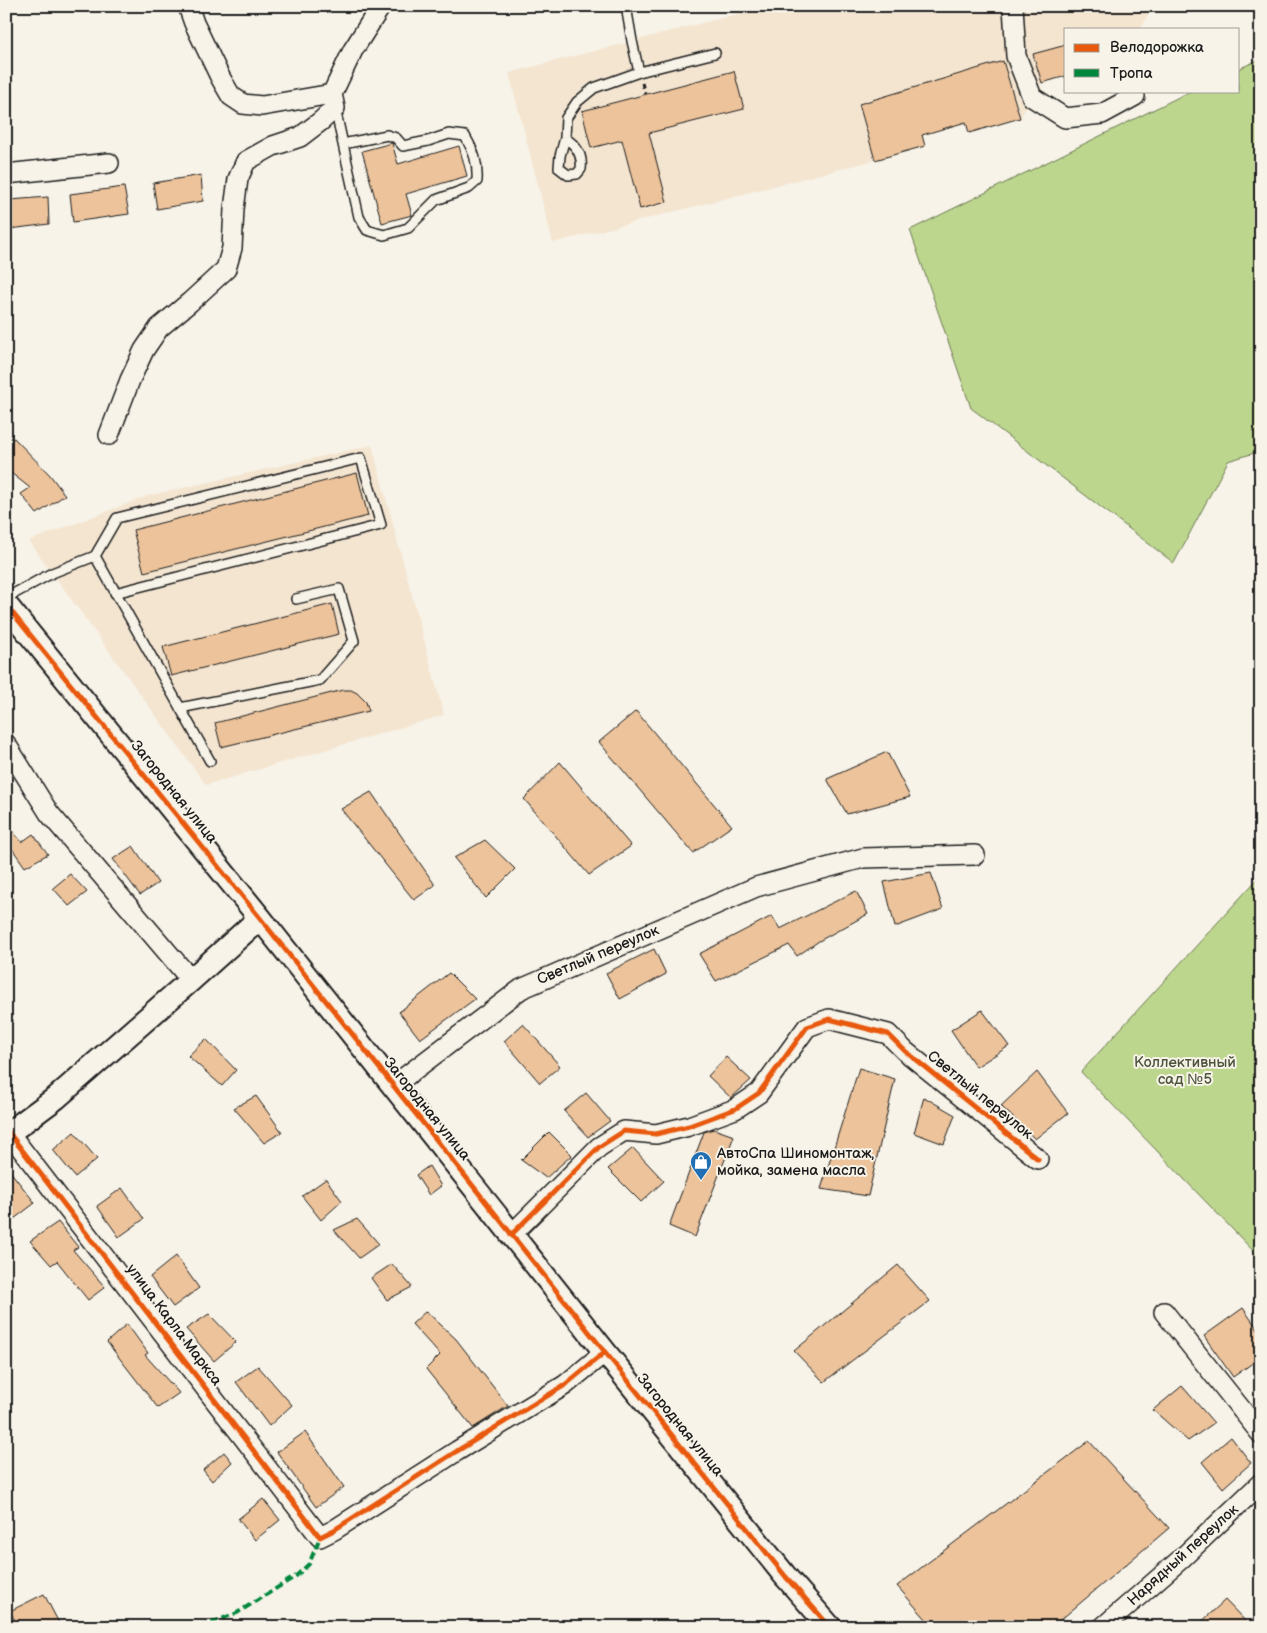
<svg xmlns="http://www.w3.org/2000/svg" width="1267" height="1633" font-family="'Balsamiq Sans',sans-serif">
  <rect width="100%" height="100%" fill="#f7f3e8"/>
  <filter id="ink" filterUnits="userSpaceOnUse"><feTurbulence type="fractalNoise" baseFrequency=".02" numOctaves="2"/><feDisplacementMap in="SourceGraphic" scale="10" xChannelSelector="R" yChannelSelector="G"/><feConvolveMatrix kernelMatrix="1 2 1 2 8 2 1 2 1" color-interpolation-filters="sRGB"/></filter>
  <g filter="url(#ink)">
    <path fill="#f4e5d1" d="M768,6h384l-11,23h-75v47l-24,7 -22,35 -51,15 -3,-11 -44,13 3,11 -50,14 -322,83 -44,-170z
      M372,445l72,270 -238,70 -177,-244 118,-45z"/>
    <path fill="#bcd68d" stroke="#6c7954" d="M1261,59v392l-33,10 -54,102 -203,-155 -61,-178 281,-139h47v-22z
      M1261,875v384l-180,-187z"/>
    <path fill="#ecc39b" stroke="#1c1c1c" d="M1066,45v31l-24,7 -9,-29z
      M1003,61l17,57 -51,15 -3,-11 -44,13 3,11 -50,14 -16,-56z
      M734,71l10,38 -95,24 18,69 -27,7 -18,-69 -31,8 -9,-37z
      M392,143l6,21 61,-18 8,30 -61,18 6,21 -30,8 -20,-72z
      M201,175l2,26 -46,8 -4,-26z
      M124,187l5,27 -56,8 -3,-28z
      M48,197l1,27 -39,5v-29z
      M14,438l36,37 15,20 -28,19 -16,-20 9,-6 -24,-19v-24z
      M357,473l11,43 -224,56 -11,-42z
      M332,604l7,30 -168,42 -8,-29z
      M343,690h8l6,3 9,9 3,9 -148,36 -6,-24z
      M636,711l96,115 -39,27 -94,-111z
      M887,752l23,45 -63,17 -20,-35z
      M560,762l71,84 -42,29 -65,-76z
      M371,792l64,93 -21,15 -73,-91z
      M6,824l16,18 11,-8 15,20 -23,13 -19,-27z
      M485,840l30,29 -29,29 -32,-40z
      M133,846l25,37 -18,12 -27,-36z
      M931,873l12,36 -48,18 -11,-45z
      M70,874l17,18 -18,14 -16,-18z
      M856,891l12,23 -49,27 -22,15 -8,-11 -73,36 -17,-27 73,-38 8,13z
      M654,949l12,25 -46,25 -14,-26z
      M449,973l26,26 -55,40 -21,-27z
      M982,1010l27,36 -33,21 -25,-37z
      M523,1024l37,42 -20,17 -36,-42z
      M206,1039l30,31 -14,16 -34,-30z
      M726,1057l25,23 -20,18 -23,-22z
      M859,1068l36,11 -27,117 -47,-7z
      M1037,1072l31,41 -33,26 -34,-33z
      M586,1093l24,28 -22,16 -24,-26z
      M256,1096l26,36 -18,11 -30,-35z
      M924,1097l31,18 -11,29 -30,-11z
      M714,1129l20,7 -39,101 -26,-11 35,-94z
      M74,1132l23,27 -22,18 -22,-27z
      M549,1132l23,23 -26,23 -25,-18z
      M633,1148l31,33 -23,21 -33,-33z
      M6,1166l29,37 -29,22z
      M429,1166l12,20 -12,9 -13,-20z
      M326,1179l16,22 -21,19 -19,-24z
      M122,1188l22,31 -25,18 -22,-31z
      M357,1219l22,25 -20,14 -25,-28z
      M58,1222l20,25 -5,3 32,37 -17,13 -31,-39 -6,4 -21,-24z
      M176,1256l23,32 -26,19 -23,-30z
      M392,1264l20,23 -25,13 -16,-22z
      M898,1265l32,36 -106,81 -30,-31z
      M1243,1308l18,26v23l-28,20 -29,-41z
      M426,1311l30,28 52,67 -35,22 -47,-59 14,-14 -28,-31z
      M209,1314l27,28 -22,19 -28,-32z
      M127,1324l21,29 -3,2 34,38 -21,15 -51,-66z
      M258,1366l34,39 -23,21 -33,-44z
      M1182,1386l32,37 -26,18 -35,-31z
      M305,1432l39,55 -28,20 -39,-55z
      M1231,1437l20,26 -28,25 -21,-26z
      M1089,1441l80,87 -117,99h-119l-36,-41z
      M224,1452l8,10 -20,19 -9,-11z
      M263,1499l17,21 -25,20 -17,-21z
      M44,1594l17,33h-43l-8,-16z
      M1225,1600l26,27h-55z"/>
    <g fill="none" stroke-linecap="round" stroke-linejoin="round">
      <g stroke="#1c1c1c" stroke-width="12">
        <path id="service" d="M626,6l6,35 7,31
          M335,108l24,109 8,13 17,5 24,-7 28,-28 33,-12 8,-7c1,-19 -3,-29 -12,-45l-16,-2 -21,7 -25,5 -7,-8 -9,-3 -44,9
          M565,138c11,7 18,17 16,31l-4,5 -9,1 -9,-7 1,-12 5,-18 1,-20 11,-16 17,-14 45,-16 76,-19
          M95,556l22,-38 244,-60 20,67 -266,68
          M6,598l46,-25 43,-17 115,205
          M180,708l140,-28 34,-39 -15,-52 -43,10"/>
      </g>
      <g stroke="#1c1c1c" stroke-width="22">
        <path id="minor" d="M188,6l6,17 26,54 11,19 12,8 19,2 70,-12 21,-44 28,-44
          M1013,6l3,50 16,41 33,21 37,-4 33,-18
          M6,174l103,-11
          M109,435l21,-55 14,-30 15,-22 31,-26 36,-33 6,-21 2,-39 4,-30 8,-18 27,-15 27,-9 21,-16 14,-13 -3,-14
          M6,744l43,69 142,167
          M393,1086l128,-97 235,-102 107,-29 112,-3
          M6,1129l314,408 14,-7 123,-79 108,-66 40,-33
          M511,1235l88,-88 25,-16 32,3 33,-8 46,-17 24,-16 48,-66 22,-8 59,15 17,17 133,108
          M1164,1312l97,122
          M1103,1627l78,-68 80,-76"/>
      </g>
      <g stroke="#1c1c1c" stroke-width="26">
        <path id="tertiary" d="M6,605l254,313 345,434 181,225 44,50
          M10,1132l46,-34 135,-118 69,-62"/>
      </g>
      <path stroke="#1c1c1c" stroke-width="3" stroke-dasharray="5 4" stroke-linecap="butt" d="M642,83l3,11"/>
      <use href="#service" stroke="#f7f3e8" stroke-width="9"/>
      <use href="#minor" stroke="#f7f3e8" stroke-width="19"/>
      <use href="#tertiary" stroke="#f7f3e8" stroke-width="22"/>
      <path stroke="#00873e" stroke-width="4" stroke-dasharray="8 4" stroke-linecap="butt" d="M200,1627l37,-14 59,-37 13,-12 11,-27"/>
      <g stroke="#f7f3e8" stroke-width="8">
        <path id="cycleway" d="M6,605l254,313 345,434 181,225 44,50
          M6,1129l314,408 14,-7 123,-79 108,-66 40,-33
          M511,1235l88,-88 25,-16 32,3 33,-8 46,-17 24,-16 48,-66 22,-8 59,15 17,17 133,108"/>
      </g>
      <use href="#cycleway" stroke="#e8590c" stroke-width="5"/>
    </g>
  </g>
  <defs>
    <g id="shop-pin" transform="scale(1.125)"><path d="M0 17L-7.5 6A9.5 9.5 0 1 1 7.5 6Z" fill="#1f6fb2" stroke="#f7f3e8"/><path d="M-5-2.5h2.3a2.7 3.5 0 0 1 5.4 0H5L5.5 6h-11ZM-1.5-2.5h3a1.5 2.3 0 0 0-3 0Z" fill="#fff"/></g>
  </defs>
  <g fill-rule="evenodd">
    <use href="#shop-pin" x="701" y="1162"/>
  </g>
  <g text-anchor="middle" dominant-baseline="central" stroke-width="4" stroke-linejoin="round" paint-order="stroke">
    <g font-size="15" fill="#1c1c1c" stroke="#f7f3e8">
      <text transform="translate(174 792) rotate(51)">Загородная улица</text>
      <text transform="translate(598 955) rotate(-23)">Светлый переулок</text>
      <text transform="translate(980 1095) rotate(39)">Светлый переулок</text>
      <text transform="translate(427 1109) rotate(51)">Загородная улица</text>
      <text transform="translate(174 1325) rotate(53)">улица Карла Маркса</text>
      <text transform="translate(680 1425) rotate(51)">Загородная улица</text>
      <text transform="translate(1183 1555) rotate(-42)">Нарядный переулок</text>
    </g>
    <g font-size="15" fill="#4c543e" stroke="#f7f3e8">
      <text x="1185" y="1062">Коллективный<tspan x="1185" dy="17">сад №5</tspan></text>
    </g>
    <g font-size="15" fill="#1c1c1c" stroke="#f7f3e8" text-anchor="start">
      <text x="717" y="1153">АвтоСпа Шиномонтаж,<tspan x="717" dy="17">мойка, замена масла</tspan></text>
    </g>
  </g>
  <rect width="1267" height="1633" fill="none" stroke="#f7f3e8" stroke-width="25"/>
  <rect x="12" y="12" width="1242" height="1608" fill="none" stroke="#1c1c1c" stroke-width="2" filter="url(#ink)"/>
  <rect x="1064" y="28" width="175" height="65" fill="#f7f3e8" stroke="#9f9d96"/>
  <rect x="1074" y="44" width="25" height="8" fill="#e8590c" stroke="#9f9d96"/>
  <text x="1110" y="52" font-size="15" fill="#1c1c1c">Велодорожка</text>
  <rect x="1074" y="69" width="25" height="8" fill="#00873e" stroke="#9f9d96"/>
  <text x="1110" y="78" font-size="15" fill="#1c1c1c">Тропа</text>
</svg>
